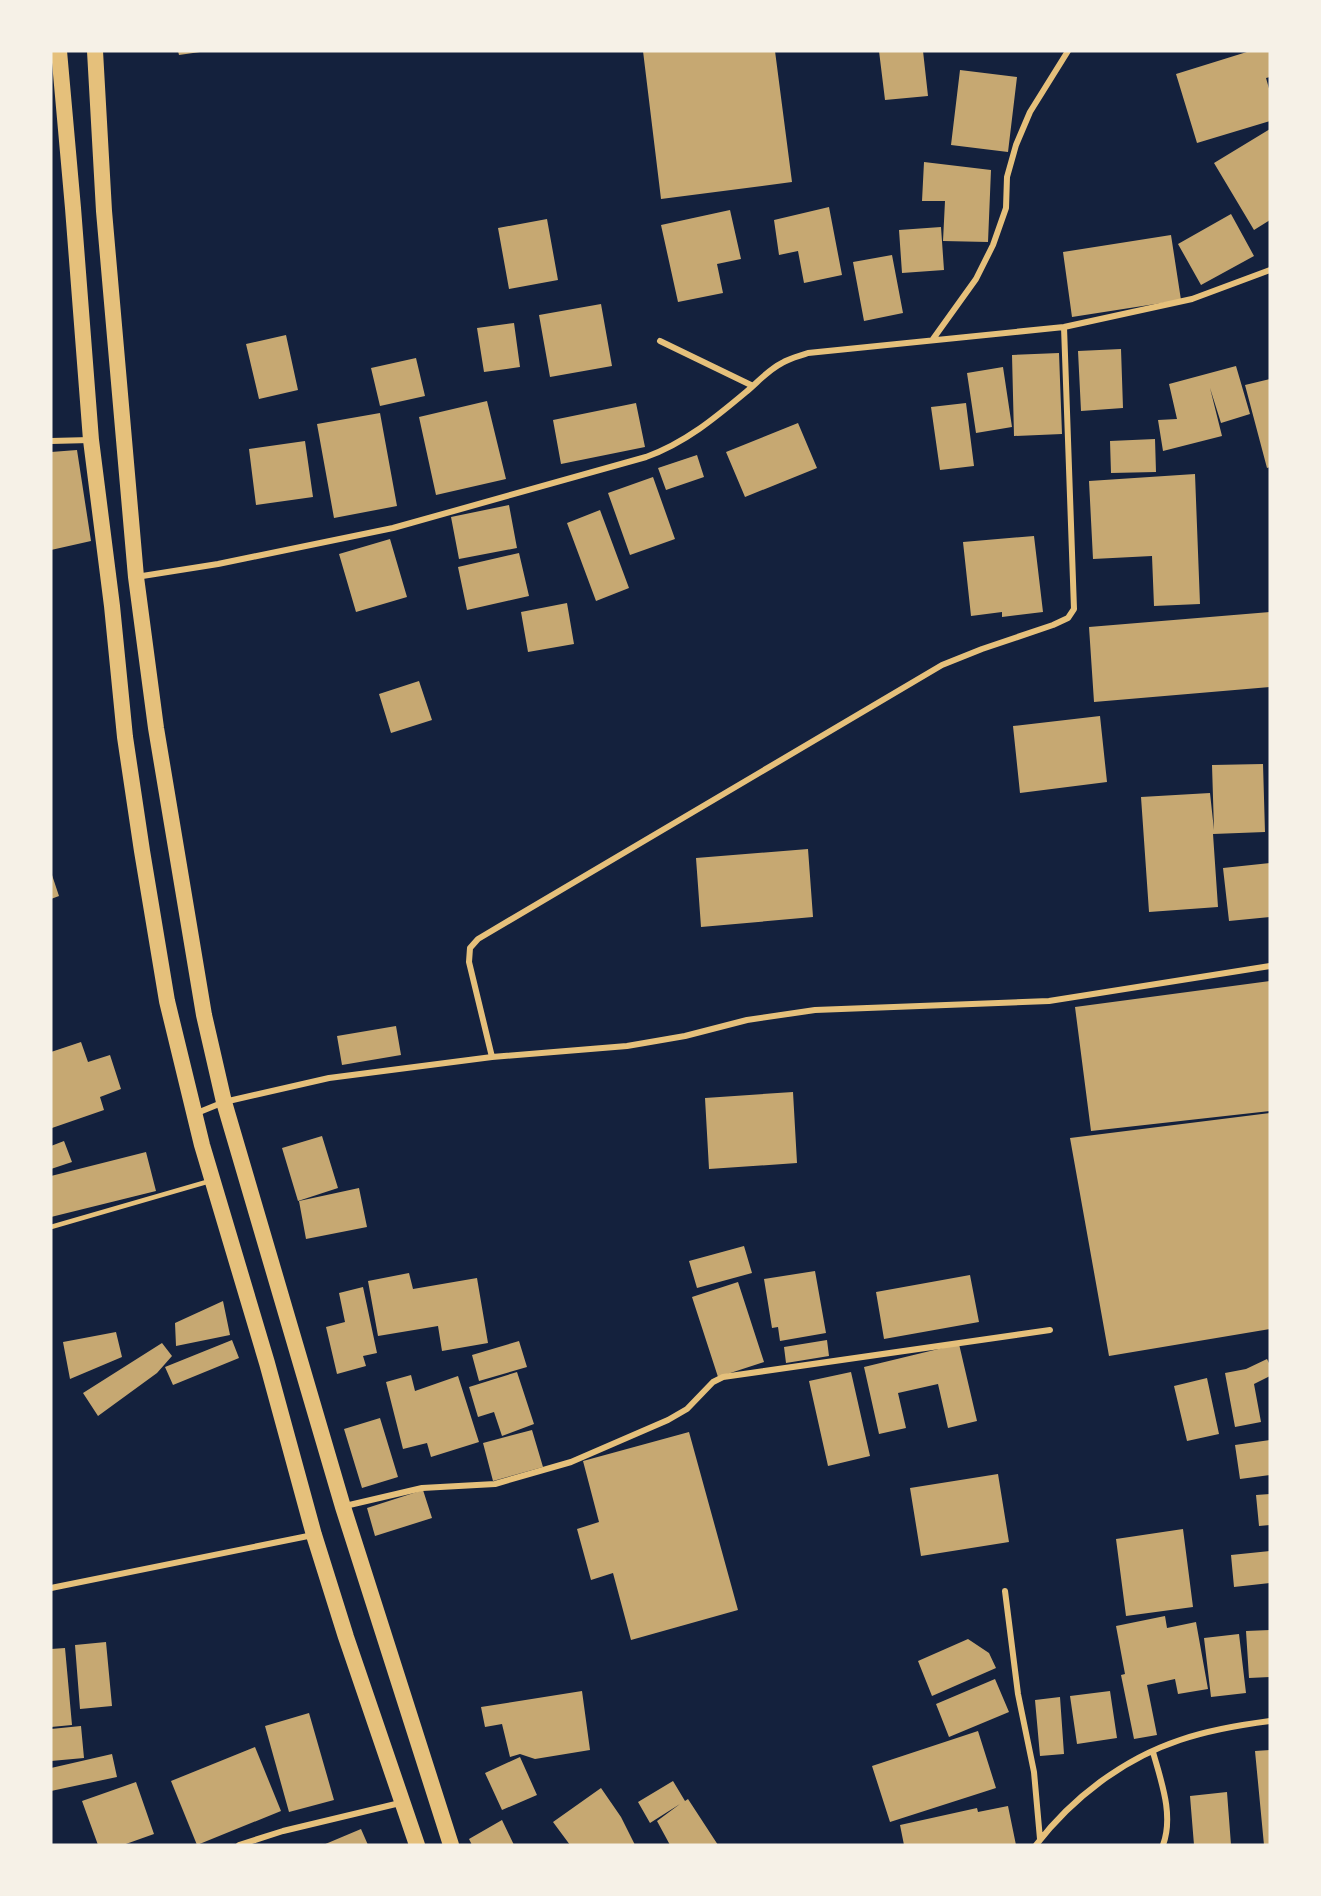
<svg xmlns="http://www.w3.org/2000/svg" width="1321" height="1896" font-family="Jost,sans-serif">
  <rect width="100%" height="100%" fill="#14213d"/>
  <path fill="#c6a872" d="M178,51h22v1l-21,3z
    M643,51h132l17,131 -131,17z
    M879,51h44l5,45 -43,4z
    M1250,51h20v26l-4,1 4,14v29l-73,22 -21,-69z
    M960,70l57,7 -9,75 -57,-7z
    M1270,129v91l-16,10 -40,-67z
    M924,162l67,8 -3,72 -45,-1 2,-40h-23z
    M829,207l13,68 -38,8 -6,-32 -19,4 -5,-35z
    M730,210l11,49 -24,5 6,29 -45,9 -17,-77z
    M1231,214l23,42 -53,29 -23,-41z
    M547,219l11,61 -49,9 -11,-61z
    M941,227l3,43 -42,3 -3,-43z
    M1171,235l10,65 -109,17 -9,-65z
    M892,255l11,58 -39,8 -11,-59z
    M601,304l11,62 -62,11 -11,-62z
    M514,323l6,44 -36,5 -7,-44z
    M286,335l12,55 -39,9 -13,-55z
    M1121,349l2,59 -42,3 -3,-60z
    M1059,353l3,81 -48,2 -2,-81z
    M416,358l9,38 -45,10 -9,-38z
    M1236,366l14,48 -29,9 -11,-35 12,48 -59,15 -5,-31 19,-1 -8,-35z
    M1003,367l9,60 -36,6 -9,-60z
    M1270,379v88l-3,1 -22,-83z
    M487,401l19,78 -70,16 -17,-78z
    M636,403l9,44 -84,17 -8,-44z
    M966,403l8,63 -34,4 -9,-63z
    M380,413l17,93 -63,12 -17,-94z
    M798,423l19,45 -72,29 -19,-45z
    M1155,439l1,33 -45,1 -1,-32z
    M305,441l8,56 -57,8 -7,-56z
    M77,450l14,91 -40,9v-98z
    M697,455l7,22 -38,13 -8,-22z
    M1195,474l5,130 -46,2 -2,-50 -59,3 -4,-78z
    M653,477l22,62 -45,16 -22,-62z
    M509,505l8,43 -58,11 -8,-42z
    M600,510l29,78 -33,13 -29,-78z
    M1034,536l9,76 -41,5v-5l-31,4 -8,-74z
    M390,539l17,58 -51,15 -17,-58z
    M519,553l10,43 -62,14 -9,-43z
    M567,603l7,41 -46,8 -7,-40z
    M1270,612v75l-176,15 -5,-75z
    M419,681l13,39 -41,13 -12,-39z
    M1100,716l7,66 -87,11 -7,-67z
    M1263,764l2,68 -52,2 5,73 -69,5 -8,-115 69,-4 4,37 -2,-65z
    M808,849l5,68 -112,10 -5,-69z
    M1270,863v54l-41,4 -6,-53z
    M51,872l8,24 -8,3z
    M1270,981v130l-179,20 -16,-124z
    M396,1026l5,29 -59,10 -5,-29z
    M81,1042l7,20 22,-7 11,34 -21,8 4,13 -52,18 -1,-76z
    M793,1092l4,71 -88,6 -4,-71z
    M1270,1113v216l-161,27 -39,-218z
    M322,1136l16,52 -40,13 -16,-53z
    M64,1141l8,21 -21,7v-23z
    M146,1152l10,39 -105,26v-41z
    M359,1188l8,39 -61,12 -7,-38z
    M744,1246l8,27 -55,15 -8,-27z
    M815,1271l11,62 -46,8 -2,-14 -6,1 -8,-49z
    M409,1273l4,16 64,-11 11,65 -46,8 -4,-25 -60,10 -10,-55z
    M970,1275l9,47 -95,17 -8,-47z
    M738,1282l26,80 -46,15 -26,-80z
    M363,1287l14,66 -14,3 3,10 -29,8 -11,-47 19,-5 -6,-29z
    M223,1301l7,34 -54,11 -1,-23z
    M116,1332l6,25 -52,22 -7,-37z
    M232,1340l7,18 -66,27 -8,-18z
    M827,1340l2,16 -43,7 -2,-16z
    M519,1341l8,26 -48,14 -7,-26z
    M162,1343l10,13 -15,17 -59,43 -15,-23z
    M959,1344l18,77 -29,7 -10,-44 -40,9 8,35 -27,6 -15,-67z
    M1267,1359l3,6v11l-16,8 7,38 -26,5 -10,-54 21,-4z
    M517,1372l17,52 -32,12 -8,-24 -16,5 -9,-30z
    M851,1372l19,84 -42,10 -19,-85z
    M411,1375l4,16 43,-15 21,66 -48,15 -4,-14 -24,6 -17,-67z
    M1207,1378l12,56 -32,7 -13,-55z
    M380,1418l18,59 -36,11 -18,-59z
    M532,1430l11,37 -50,14 -10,-38z
    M689,1432l49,178 -107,30 -18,-67 -22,7 -14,-51 22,-7 -16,-61z
    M1270,1440v35l-30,4 -5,-34z
    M998,1474l11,68 -88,14 -11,-68z
    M423,1490l9,28 -57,18 -8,-28z
    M1270,1494v31l-11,1 -3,-31z
    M1183,1529l10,78 -67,9 -10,-77z
    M1270,1551v32l-36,4 -3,-32z
    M1165,1616l2,12 29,-6 12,67 -30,5 -3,-15 -28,6 10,50 -23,4 -13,-64 4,-1 -9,-48z
    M1270,1630v47l-21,1 -3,-47z
    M1239,1634l7,59 -35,4 -7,-59z
    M968,1639l21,14 7,15 -64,28 -14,-35z
    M106,1642l6,64 -32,3 -5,-64z
    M65,1648l7,77 -21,2v-78z
    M995,1679l14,33 -60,25 -13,-33z
    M582,1691l8,59 -55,9 -15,-5 -10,3 -8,-33 -17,3 -4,-20z
    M1110,1691l7,47 -40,6 -7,-48z
    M1060,1697l4,57 -24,2 -5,-56z
    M309,1713l25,87 -45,12 -24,-86z
    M81,1726l3,32 -33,3v-32z
    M978,1731l18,57 -106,34 -18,-56z
    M255,1747l26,64 -84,34 -26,-64z
    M1270,1750v95h-6l-9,-94z
    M112,1754l5,23 -66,14v-23z
    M520,1757l17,38 -35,15 -17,-37z
    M673,1781l12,20 3,-2 30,46h-48l-13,-24 23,-17 -30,19 -12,-21z
    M136,1782l18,52 -31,11h-25l-16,-44z
    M601,1788l20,29 14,28h-65l-17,-23z
    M1227,1792l4,53h-37l-4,-49z
    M1008,1806l8,39h-112l-4,-20 77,-17 1,4z
    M502,1820l12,25h-42l-3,-6z
    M361,1829l7,16h-45z"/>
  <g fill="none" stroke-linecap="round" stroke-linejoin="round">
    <path stroke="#e5c07b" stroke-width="4.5" d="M51,1227l159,-46"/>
    <path stroke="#e5c07b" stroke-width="6" d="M933,339l43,-60 17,-34 13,-37 1,-31 9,-32 14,-33 38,-61
      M660,341l93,45
      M51,441l39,-1
      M136,577l82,-13 175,-36 253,-71c39,-14 69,-39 100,-65 12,-10 22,-22 36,-29 8,-5 18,-7 26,-10l256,-26 128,-28 78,-29
      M492,1057l-23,-95 1,-14 8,-9 464,-274 40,-16 71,-24 15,-7 6,-9 -10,-282
      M197,1113l27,-11 105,-24 163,-21 135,-11 58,-10 62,-16 68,-10 234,-9 221,-35
      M345,1506l77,-18 73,-4 76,-22 97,-42 19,-11 26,-27 10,-5 327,-47
      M51,1588l262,-53
      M1005,1591l13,103 16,78 6,67
      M1153,1752c8,29 21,63 10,93
      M239,1845l44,-14 117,-28
      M1036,1845c36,-47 87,-86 144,-105 29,-10 59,-15 90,-19"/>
    <path stroke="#e5c07b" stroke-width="16" d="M59,51l14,157 18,232 21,166 13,131 17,114 25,150 35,144 65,218 47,172 32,102 71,208
      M95,51l9,160 32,366 20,151 48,287 20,87 119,405 108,338"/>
  </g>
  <rect width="1321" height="1896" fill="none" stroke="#f6f1e7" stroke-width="105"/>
</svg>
